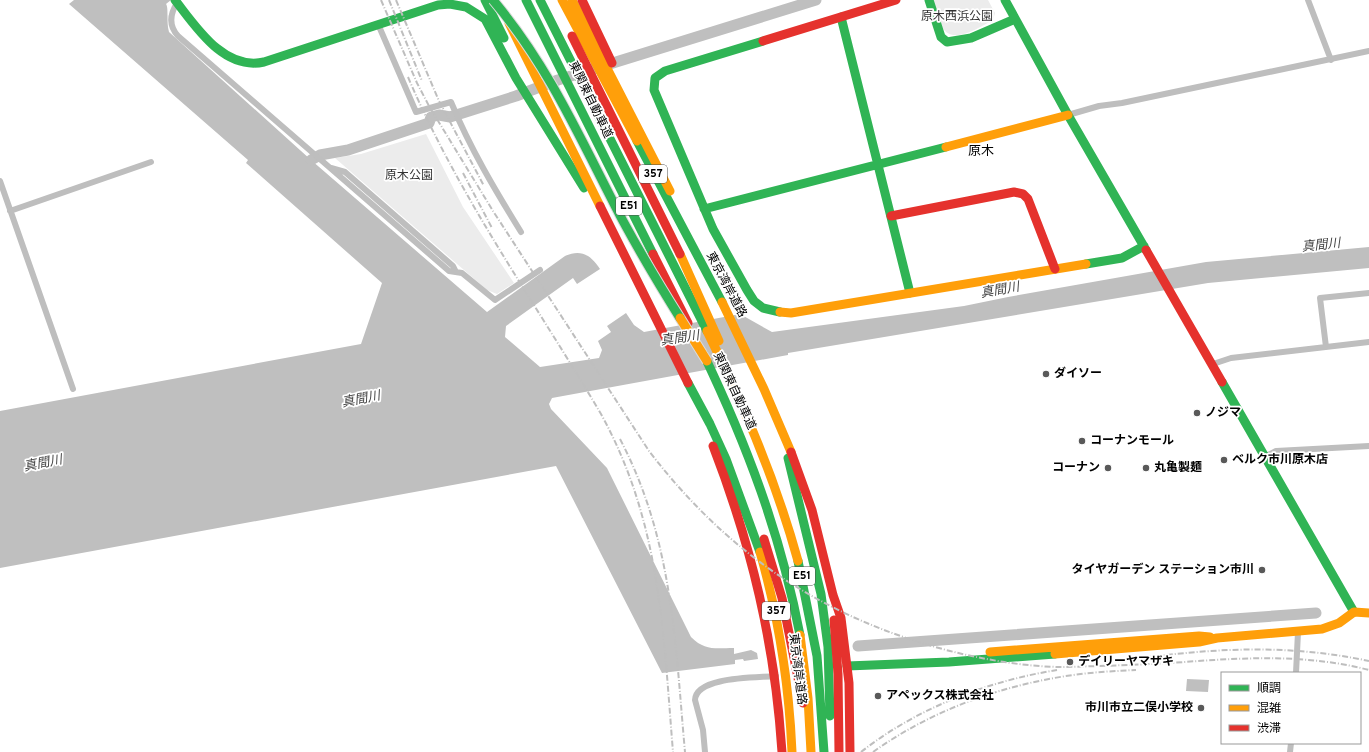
<svg xmlns="http://www.w3.org/2000/svg" width="1369" height="752" font-family="Overpass,'Noto Sans JP',sans-serif">
  <rect width="100%" height="100%" fill="#fff"/>
  <path fill="#ececec" d="M933,0h55l7,13 -2,7c-14,7 -40,26 -51,7 -4,-7 -6,-18 -9,-27z
    M426,134l37,73 51,76 -17,11 -10,-4 -152,-132 26,-4z"/>
  <path fill="#bfbfbf" d="M74,0h97l-5,4c3,4 0,18 3,28l142,128 176,152 78,-56c16,-7 26,-1 35,13l-23,15 -4,-6 -67,48 -1,11 35,30 59,-9 3,-8 -4,-9 13,-9 -4,-6 19,-13 8,12 10,7 96,-18 32,18 192,-26 44,-9 198,-35 163,-15v21l-161,15 -420,70v2l-236,43 -3,6 2,5 56,59 84,169c14,14 24,11 43,11v6l17,-4 6,3 1,6 -14,2 -1,-2 -8,1v4l-73,9 -106,-207 -556,102v-157l361,-67 21,-61 -136,-120 2,-3 -179,-156z
    M1187,679l22,1 -1,12 -22,-1z"/>
  <g fill="none" stroke-linecap="round" stroke-linejoin="round">
    <path stroke="#bfbfbf" stroke-width="11" d="M311,160l9,-5 28,-5 81,-27 2,-6 8,-2 11,2 66,-21 42,-16 258,-80
      M858,646l458,-33"/>
    <path stroke="#bebebe" stroke-width="6" d="M1308,0l23,60
      M177,3c-7,11 -9,22 1,33l271,235 13,2 33,27 45,-30
      M378,24l38,88 35,-10c19,46 44,88 70,130
      M1068,115l31,-9 23,-3 247,-52
      M331,168l14,4 108,94 3,6
      M0,181l73,208
      M10,211l141,-49
      M1326,347l-6,-49 49,-5
      M1213,364l18,-6 138,-16
      M1266,456l10,-5 93,-5
      M1296,673l2,-41
      M705,752l-2,-22 -8,-30c1,-24 63,-22 81,-24
      M1290,752l1,-9"/>
    <path stroke="#30b455" stroke-width="9" d="M175,0c21,27 49,71 89,62l174,-57
      M485,0l19,38
      M526,0l127,254
      M540,0l167,331
      M929,0l12,37 6,5 24,-4 44,-19
      M1005,0l63,115 78,135
      M438,5l12,-1 16,3 19,12 31,59 68,110
      M841,17l69,276
      M763,41l-98,30 -10,7 -1,12 59,139 34,61 7,11 9,7 17,4
      M637,141l85,161
      M704,209l242,-62
      M1086,264l36,-6 22,-12
      M703,353c44,92 78,182 97,282
      M1222,382l132,230
      M688,383l22,41 16,35 34,93
      M788,458l33,136 7,53 2,69
      M798,561l19,95 7,96
      M847,666l102,-4 106,-8"/>
    <path stroke="#ff9f0a" stroke-width="9" d="M562,0l75,141
      M572,0l98,191
      M509,23l91,183
      M946,147l122,-32
      M680,254l39,87
      M722,302l42,87 27,63
      M780,312l11,1 295,-49
      M707,331c37,74 69,150 91,230
      M760,552c19,66 29,132 32,200
      M800,635l8,63 3,54
      M990,652l209,-16 11,1
      M1055,654l144,-12 18,-4 105,-9 17,-6 15,-11 15,1"/>
    <path stroke="#e5322d" stroke-width="9" d="M582,0l30,63
      M572,36l108,218
      M763,41l133,-41
      M600,206l88,177
      M891,216l123,-24 9,2 5,5 27,70
      M1146,250l76,132
      M653,254l35,69
      M713,446c39,101 62,198 69,306
      M791,452l21,58 21,85 8,23 8,65 1,69
      M764,539l18,59 21,105
      M834,620l4,54 1,78"/>
    <path stroke="#bebebe" stroke-width="2" stroke-dasharray="6 2 1 2" stroke-linecap="butt" d="M381,0l36,83 12,23 64,105 156,240c79,103 174,167 301,200 36,9 77,16 114,16 36,-1 72,-2 107,-4 66,-5 133,-10 198,7
      M389,0l33,81
      M396,0l43,101 45,85
      M408,77c51,120 127,225 193,337 60,109 62,217 72,338
      M463,173l29,55
      M620,439c53,101 55,203 65,313
      M1134,659c81,-11 154,-15 235,2
      M861,752c56,-44 127,-71 196,-82
      M873,752c59,-42 129,-67 200,-77 21,-3 42,-4 63,-5"/>
    <g stroke="#dbdbdb" stroke-width="11" stroke-linecap="butt">
      <path id="fast-bridge" d="M493,0c58,69 89,143 130,221 18,33 37,65 57,97"/>
    </g>
    <g stroke="#dbdbdb" stroke-width="11" stroke-linecap="butt">
      <path id="slow-bridge" d="M680,318l27,43"/>
    </g>
    <use href="#fast-bridge" stroke="#30b455" stroke-width="9"/>
    <use href="#slow-bridge" stroke="#ff9f0a" stroke-width="9"/>
  </g>
  <g fill="#595959" stroke="#fff" stroke-width="1.5">
    <circle cx="1046" cy="374" r="4"/>
    <circle cx="1197" cy="413" r="4"/>
    <circle cx="1082" cy="441" r="4"/>
    <circle cx="1224" cy="460" r="4"/>
    <circle cx="1108" cy="468" r="4"/>
    <circle cx="1146" cy="468" r="4"/>
    <circle cx="1262" cy="570" r="4"/>
    <circle cx="1070" cy="662" r="4"/>
    <circle cx="878" cy="696" r="4"/>
    <circle cx="1201" cy="708" r="4"/>
  </g>
  <g text-anchor="middle" dominant-baseline="central" stroke-width="3.5" stroke-linejoin="round" paint-order="stroke">
    <g fill="#fff" stroke="#4c4c4c" stroke-width="1">
      <rect x="639" y="165" width="28" height="18" rx="3"/>
      <rect x="616" y="197" width="26" height="18" rx="3"/>
      <rect x="789" y="567" width="26" height="18" rx="3"/>
      <rect x="762" y="602" width="28" height="18" rx="3"/>
    </g>
    <g font-size="11" font-weight="bold" fill="#000">
      <text x="653" y="174">357</text>
      <text x="629" y="206">E51</text>
      <text x="802" y="576">E51</text>
      <text x="776" y="611">357</text>
    </g>
    <g font-size="12" fill="#333" stroke="#fff">
      <text x="957" y="17">原木西浜公園</text>
      <text x="409" y="176">原木公園</text>
    </g>
    <g font-size="12" fill="#000" stroke="#fff">
      <text transform="translate(590 100) rotate(64)">東関東自動車道</text>
      <text transform="translate(726 285) rotate(62)">東京湾岸道路</text>
      <text transform="translate(734 391) rotate(65)">東関東自動車道</text>
      <text transform="translate(797 669) rotate(83)">東京湾岸道路</text>
    </g>
    <g font-size="12" font-weight="bold" fill="#000" stroke="#fff" text-anchor="start">
      <text x="1054" y="374">ダイソー</text>
      <text x="1205" y="413">ノジマ</text>
      <text x="1090" y="441">コーナンモール</text>
      <text x="1232" y="460">ベルク市川原木店</text>
      <text x="1100" y="468" text-anchor="end">コーナン</text>
      <text x="1154" y="468">丸亀製麺</text>
      <text x="1254" y="570" text-anchor="end">タイヤガーデン ステーション市川</text>
      <text x="1078" y="662">デイリーヤマザキ</text>
      <text x="886" y="696">アペックス株式会社</text>
      <text x="1193" y="708" text-anchor="end">市川市立二俣小学校</text>
    </g>
    <g font-size="13" fill="#000" stroke="#fff">
      <text x="981" y="152">原木</text>
    </g>
    <g font-size="13" font-style="italic" fill="#444" stroke="#fff">
      <text transform="translate(1321 246) rotate(-6)">真間川</text>
      <text transform="translate(1000 291) rotate(-10)">真間川</text>
      <text transform="translate(680 339) rotate(-8)">真間川</text>
      <text transform="translate(361 400) rotate(-11)">真間川</text>
      <text transform="translate(43 464) rotate(-11)">真間川</text>
    </g>
  </g>
  <rect x="1221" y="672" width="140" height="72" fill="#ffffff" stroke="#999999"/>
  <rect x="1229" y="685" width="20" height="6" fill="#30b455" stroke="#999999"/>
  <text x="1257" y="692" font-size="12" fill="#000000">順調</text>
  <rect x="1229" y="705" width="20" height="6" fill="#ff9f0a" stroke="#999999"/>
  <text x="1257" y="712" font-size="12" fill="#000000">混雑</text>
  <rect x="1229" y="725" width="20" height="6" fill="#e5322d" stroke="#999999"/>
  <text x="1257" y="732" font-size="12" fill="#000000">渋滞</text>
</svg>
